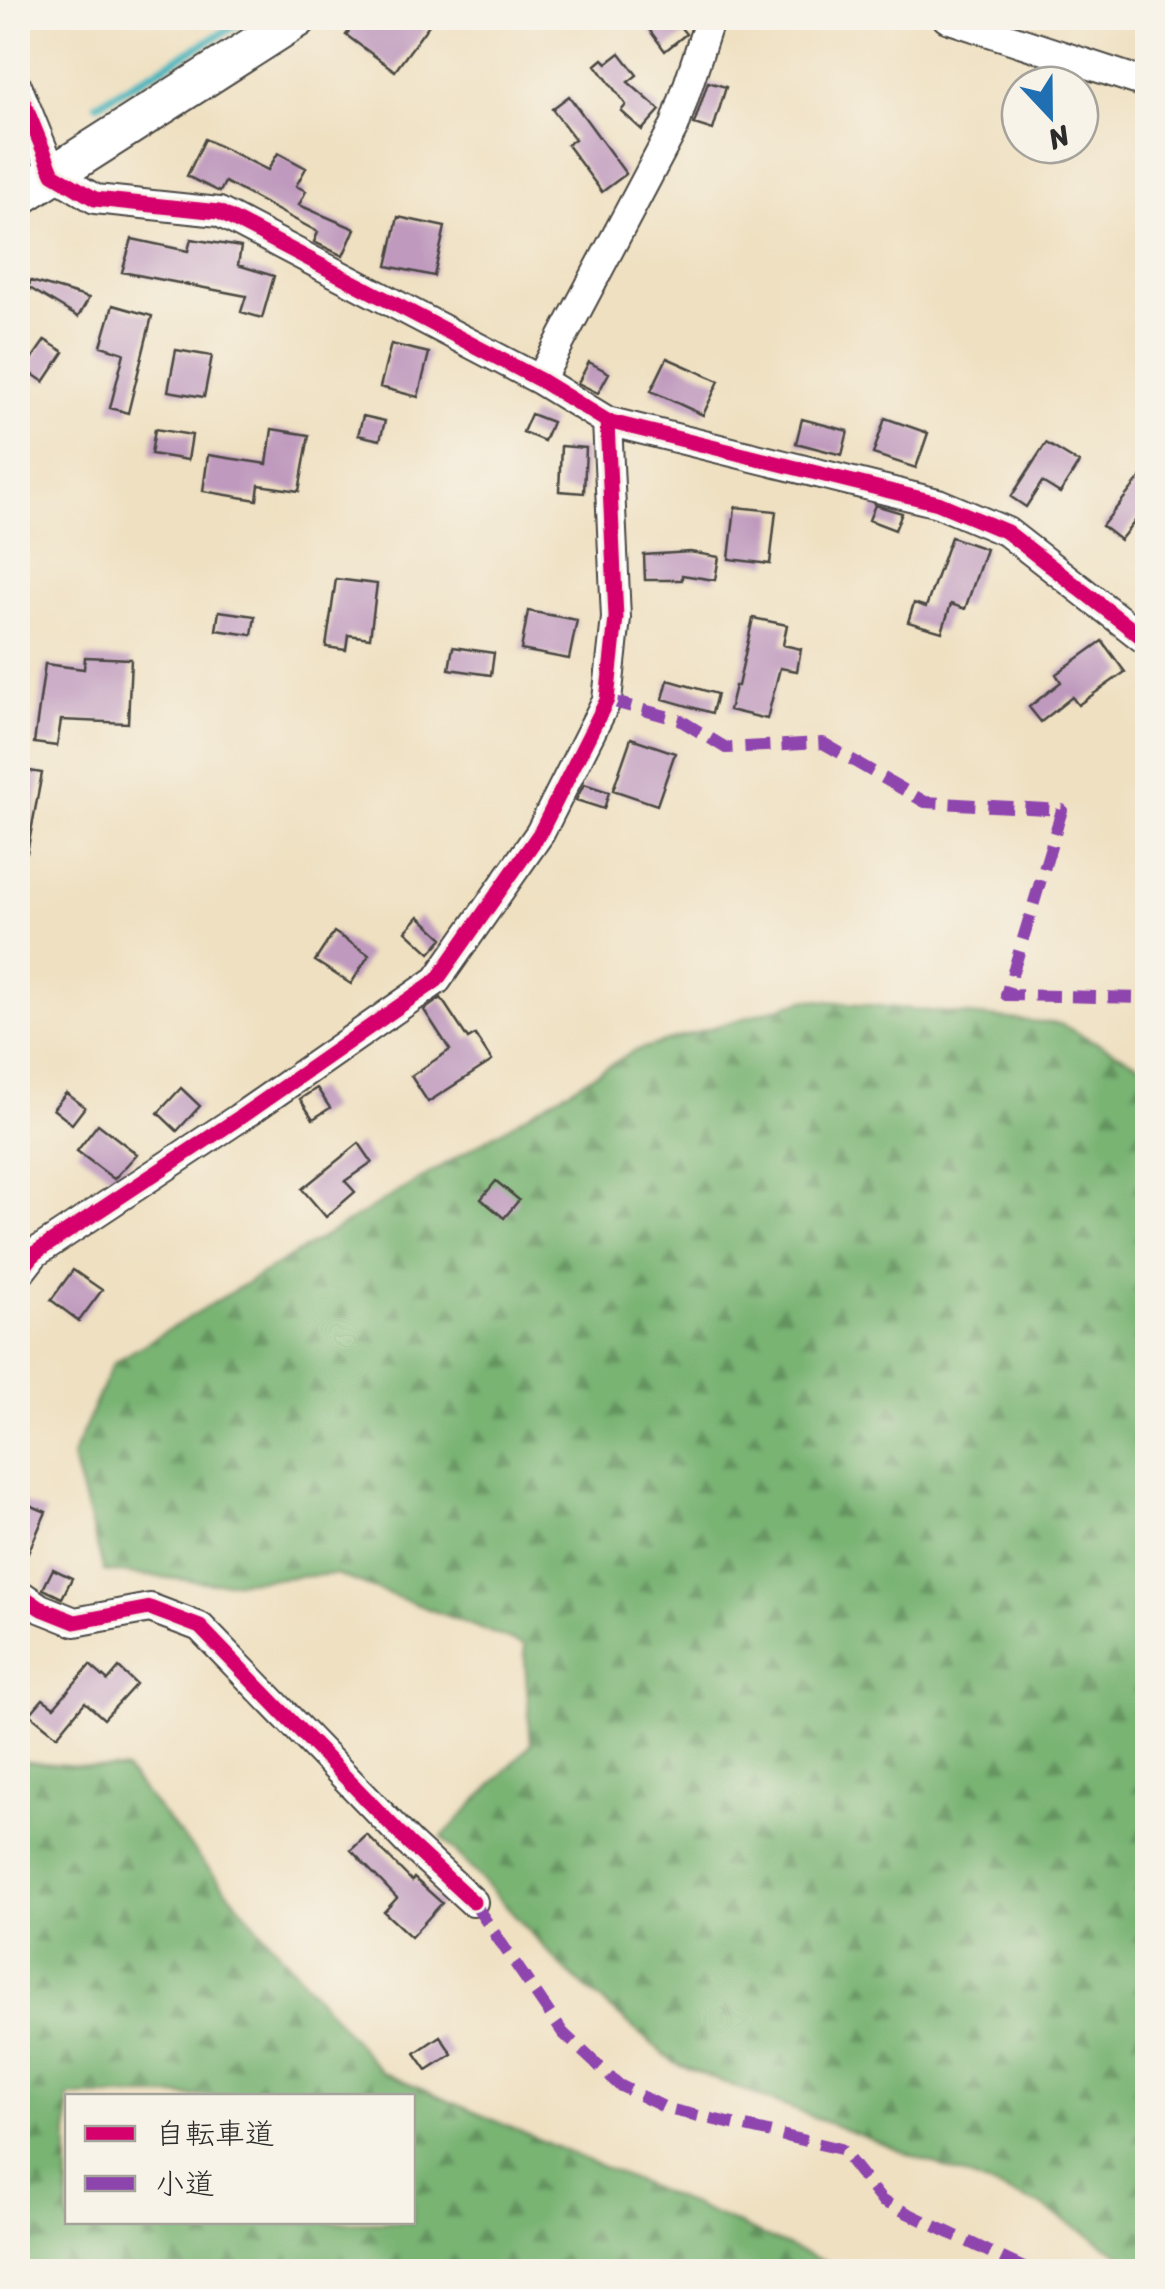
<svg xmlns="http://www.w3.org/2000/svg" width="1165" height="2289" font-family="Sriracha,'Klee One',sans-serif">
  <defs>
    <pattern id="forest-firs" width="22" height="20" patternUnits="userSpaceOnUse" patternTransform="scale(2.5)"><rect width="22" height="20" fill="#79b473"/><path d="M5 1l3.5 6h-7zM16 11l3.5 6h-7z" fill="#63935f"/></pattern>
  </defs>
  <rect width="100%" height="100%" fill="#f7f3e8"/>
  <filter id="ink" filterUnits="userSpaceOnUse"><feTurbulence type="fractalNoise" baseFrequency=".01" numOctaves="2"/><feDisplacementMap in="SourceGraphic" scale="20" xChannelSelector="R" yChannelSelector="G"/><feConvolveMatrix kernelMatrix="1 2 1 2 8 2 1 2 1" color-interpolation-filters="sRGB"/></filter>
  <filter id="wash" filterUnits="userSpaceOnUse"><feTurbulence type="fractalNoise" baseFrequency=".0048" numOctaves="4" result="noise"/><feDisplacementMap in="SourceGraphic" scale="40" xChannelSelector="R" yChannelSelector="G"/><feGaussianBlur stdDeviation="2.25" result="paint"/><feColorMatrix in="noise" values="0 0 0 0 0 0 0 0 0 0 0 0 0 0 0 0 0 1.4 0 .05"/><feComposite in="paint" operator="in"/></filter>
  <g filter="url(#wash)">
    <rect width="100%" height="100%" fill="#efe0c1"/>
    <path fill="url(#forest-firs)" stroke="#52704f" stroke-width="2.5" fill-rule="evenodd" d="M808,999l252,25 87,44v1203l-107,-66 -364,-141 -109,-92 -125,-135 89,-93 -7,-99 -188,-71 -122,9 -110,-12 -32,-114 41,-94 521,-312z
      M18,1761l107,9 256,302 465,199h-828zM68,2096h344v126h-344z"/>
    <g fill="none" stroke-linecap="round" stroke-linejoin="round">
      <path stroke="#44b3bb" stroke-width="8" d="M97,104l141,-80 5,-6"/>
    </g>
    <g id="blocks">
      <path fill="#bf9abe" d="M359,18h75l-39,53 -49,-36z
        M662,18h11l13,16 -21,17 -17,-23z
        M620,53l17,22 -9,7 32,28 -18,20 -21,-19 5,-6 -30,-40 7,-6 4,4z
        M708,82l18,5 -13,43 -19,-6z
        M569,96l57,78 -24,18 -35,-47 8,-6 -23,-30z
        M205,139l63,31 10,-17 28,15 -10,18 10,5 -7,14 56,24 -12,27 -29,-14 4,-10 -93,-50 -5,10 -33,-16z
        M398,217l47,10 -11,49 -47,-10z
        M132,239l56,12 3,-12 50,8 -3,18 36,11 -12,42 -21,-6 5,-16 -124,-24z
        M31,281l58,17 -11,19 -50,-30z
        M113,305l39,11 -24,97 -18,-5 14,-55 -23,-7z
        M45,340l19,12 -20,30 -19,-13z
        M391,344l38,9 -11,44 -38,-10z
        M176,350l36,6 -8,41 -36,-6z
        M667,358l52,23 -16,34 -52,-24z
        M589,362l20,11 -11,20 -20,-10z
        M531,414l21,8 -8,19 -21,-9z
        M363,416l22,5 -5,19 -22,-5z
        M885,418l43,15 -12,35 -43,-14z
        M802,419l46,12 -6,24 -46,-12z
        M155,429l37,6 -4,25 -37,-6z
        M272,429l37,6 -10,56 -40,-6 -2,15 -54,-9 5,-36 59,9z
        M1046,443l33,20 -19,30 -18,-11 -16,25 -15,-10z
        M561,446l25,2 -2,45 -25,-2z
        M1148,468v37l-28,35 -18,-14z
        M875,505l27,8 -7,17 -26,-10z
        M735,507l41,4 -6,53 -41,-5z
        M951,537l35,12 -21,60 -14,-5 -9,28 -34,-10 6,-19 12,4z
        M690,552l29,5 -4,23 -33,-5v5h-37l-1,-25z
        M336,579l41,5 -7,54 -22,-3 -2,15 -20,-3z
        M219,611l36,5 -3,19 -36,-5z
        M528,611l49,9 -8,39 -48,-9z
        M753,618l34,7 -4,20 18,4 -4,22 -17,-3 -13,51 -38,-9 6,-24h3z
        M1102,641l23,31 -47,33 -6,-8 -31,25 -12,-15 32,-25 -5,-8z
        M453,647l41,6 -3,22 -42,-6z
        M85,657l46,2 -3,64 -67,-3 -4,26 -23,-3 11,-79 39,5z
        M668,680l49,14 -5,19 -49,-14z
        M631,738l44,15 -18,52 -44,-15z
        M18,769l24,4 -15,80 -9,-1z
        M584,784l25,8 -5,17 -28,-9z
        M419,916l24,22 -13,15 -24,-22z
        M334,932l35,23 -18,29 -36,-23z
        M441,998l27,41 7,-4 17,26 -64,41 -17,-26 39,-26 -26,-40z
        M181,1088l19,18 -23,25 -19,-18z
        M317,1088l13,20 -17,11 -13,-20z
        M66,1093l19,14 -13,17 -19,-15z
        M98,1124l39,30 -23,25 -37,-28z
        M359,1143l13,19 -27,19 10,11 -29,25 -24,-28z
        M496,1181l23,19 -15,18 -23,-19z
        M73,1270l29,20 -23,31 -28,-21z
        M18,1500l28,12 -28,64z
        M53,1569l19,9 -10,20 -19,-9z
        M90,1665l18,16 11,-13 17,16 -32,35 -19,-17 -28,34 -27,-22 13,-15 11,8z
        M367,1835l45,46 2,-3 28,25 -31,34 -27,-25 13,-14 -46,-48z
        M440,2036l12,18 -25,16 -12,-17z"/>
    </g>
  </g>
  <g filter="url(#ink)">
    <use href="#blocks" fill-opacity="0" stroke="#484642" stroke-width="2.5"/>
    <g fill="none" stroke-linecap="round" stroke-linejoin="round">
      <g stroke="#484642" stroke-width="32">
        <path id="minor" d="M947,18l201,66
          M18,88l35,86 42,25 124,13 321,168 67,41 331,82 69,29 141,110
          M540,380l135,-255 35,-107
          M18,1275l17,-22 204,-135 198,-138 103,-147 67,-133 9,-82 -9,-197
          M18,1593l22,15 35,14 75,-14 50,19 209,216 64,59"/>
      </g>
      <g stroke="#484642" stroke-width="42">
        <path id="secondary" d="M18,197l280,-179"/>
      </g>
      <use href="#minor" stroke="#fff" stroke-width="28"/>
      <use href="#secondary" stroke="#fff" stroke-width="38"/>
      <path stroke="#8e44ad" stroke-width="12" stroke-dasharray="25 12" stroke-linecap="butt" d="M607,700l73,20 46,28 97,-5 102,59 137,8 -56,185 142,3
        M473,1902l90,131 56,52 49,24 173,40 41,52 150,71"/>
      <g stroke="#f7f3e8" stroke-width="21">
        <path id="cycleway" d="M18,88l35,86 42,25 124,13 321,168 67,41 331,82 69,29 141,110
          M18,1275l17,-22 204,-135 198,-138 103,-147 67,-133 9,-82 -9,-197
          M18,1593l22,15 35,14 75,-14 50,19 209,216 64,59"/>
      </g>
      <use href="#cycleway" stroke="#d6006c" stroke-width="15"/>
    </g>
  </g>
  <rect width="1165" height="2289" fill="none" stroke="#f7f3e8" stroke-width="60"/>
  <rect x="65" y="2094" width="350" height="130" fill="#f7f3e8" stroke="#a5a39c" stroke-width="2.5"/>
  <rect x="85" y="2126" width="50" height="15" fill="#d6006c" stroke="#a5a39c" stroke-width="2.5"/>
  <text x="155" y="2144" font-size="30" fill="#2b2b2b">自転車道</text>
  <rect x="85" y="2176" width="50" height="15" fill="#8e44ad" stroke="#a5a39c" stroke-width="2.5"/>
  <text x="155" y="2194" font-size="30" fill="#2b2b2b">小道</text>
  <g transform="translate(1050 115) rotate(158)"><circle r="48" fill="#f7f3e8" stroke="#a5a39c" stroke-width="2.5"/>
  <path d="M0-8L18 38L0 25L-18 38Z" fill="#1f6fb2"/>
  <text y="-15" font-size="28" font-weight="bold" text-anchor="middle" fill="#2b2b2b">N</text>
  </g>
</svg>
